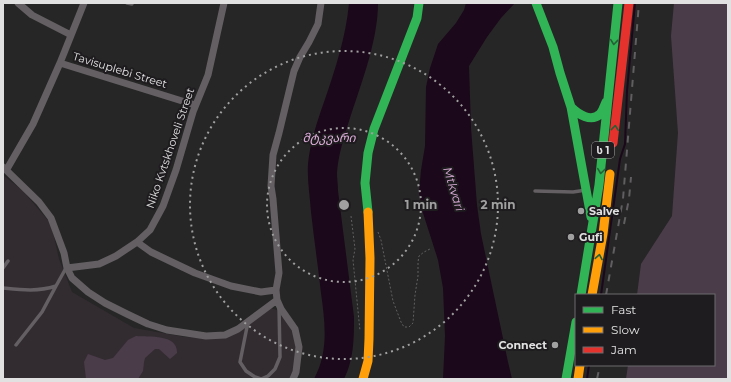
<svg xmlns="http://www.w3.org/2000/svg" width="731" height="382" font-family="Montserrat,'Noto Sans Georgian',sans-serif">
  <rect width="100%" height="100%" fill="#262626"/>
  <path fill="#322c31" d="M3,175l20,16 28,33 8,35 13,33 62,36 51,9 37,1 48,-30 10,3 13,18 5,17 -4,24 -3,9h-288z"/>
  <path fill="#4b3c4a" d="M674,3h54v376h-102l2,-14h86v-70h-77l4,-31 31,-48 6,-83 -7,-97z
    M136,336c13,1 42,-2 41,17l-7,6 -11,-10h-4l-10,9 -1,4 -1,9 -5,8h-52l-2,-17 4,-8 17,6 8,-2 15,-18z"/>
  <path fill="#1b081a" d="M349,3h29c0,41 -20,88 -32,128 -4,13 -8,27 -9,42 0,6 1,12 1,18l16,126c0,21 0,42 -10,62h-30c15,-28 11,-56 7,-86 -3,-27 -7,-54 -10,-81 -1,-16 -4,-32 -3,-48 2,-21 9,-42 16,-62 11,-32 22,-65 25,-99z
    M466,3h49l-14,15 -14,19 -18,29 2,62 6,77 4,29 27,128 4,17h-69l2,-43 -2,-48 -5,-28 -15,-47 -4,-20 2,-23 4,-24 1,-59 4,-19 8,-24 18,-21 8,-13z"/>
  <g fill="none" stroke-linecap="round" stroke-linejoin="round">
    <path stroke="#1b081a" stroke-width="2" d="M601,295l19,-136 5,-15 2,-53 8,-88
      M587,379l2,-14"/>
    <path stroke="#626062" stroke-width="1" stroke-dasharray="2 2" stroke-linecap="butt" d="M351,216l4,33 -2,11 7,71
      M378,232l3,8 12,61 8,21 3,5h5l4,-4 2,-28 3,-19v-14l1,-6 5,-4 6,-3"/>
    <path stroke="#635f62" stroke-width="3.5" d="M127,3l5,1
      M535,191l38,1 13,-2
      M3,268l5,-7
      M3,288c19,2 34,4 53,-2l10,-18
      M248,322l-8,40 6,9 9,6 6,2 7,-3 7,-7 5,-12 -1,-50
      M16,345l26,-33 14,-26"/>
    <path stroke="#635f62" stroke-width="7" d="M18,3l14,12 39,20
      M60,63l135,42
      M3,167l36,35 12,16 13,35 3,15 5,10 16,14 17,11 22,11 21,10 19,6 39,6 19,-1 13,-6 39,-29
      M7,169l26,-45 27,-61 24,-60
      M137,242l14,10 44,21 36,13 30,6 15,-2
      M67,268l32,-4 17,-8 21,-14 13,-12 13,-24 13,-36 17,-58 15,-37 16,-72
      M293,379l3,-7 3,-25 -4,-18 -14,-20 -4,-9 -1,-10 3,-17 -6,-74 -2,-13 2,-31 6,-22 15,-62 6,-14 9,-15 9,-18 3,-21"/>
    <path stroke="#30b455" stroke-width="9" d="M536,3l17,44 7,26 11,34 20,110
      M571,107c7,7 20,16 29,7 3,-3 4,-8 6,-12
      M368,212l-3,-29 3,-30 6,-24 43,-111 2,-15
      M581,295l18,-110 19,-182
      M566,379l10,-57"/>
    <path stroke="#ff9f0a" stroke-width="9" d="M592,295l11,-61 7,-60
      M363,379l5,-18 1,-22 1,-81 -2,-46
      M578,379l2,-14"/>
    <path stroke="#e5322d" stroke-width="9" d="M613,143l16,-140"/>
    <path stroke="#605e60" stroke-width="2" stroke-dasharray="7 7" stroke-linecap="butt" d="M624,224l5,-25 2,-22
      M606,295l17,-96 16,-196
      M597,379l3,-14"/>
  </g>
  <defs><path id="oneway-chevron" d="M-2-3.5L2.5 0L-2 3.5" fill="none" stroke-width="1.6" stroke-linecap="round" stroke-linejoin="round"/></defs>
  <g stroke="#266037">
    <use href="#oneway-chevron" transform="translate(614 42) rotate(96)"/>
    <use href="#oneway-chevron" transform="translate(615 128) rotate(-84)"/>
    <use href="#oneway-chevron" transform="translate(601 171) rotate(97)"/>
    <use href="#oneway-chevron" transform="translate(599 257) rotate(-80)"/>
  </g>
  <g fill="none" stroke="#a0a0a0" stroke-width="2" stroke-dasharray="2 4">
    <circle cx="344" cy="205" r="77"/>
    <circle cx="344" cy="205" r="154"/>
  </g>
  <g fill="#a0a0a0" stroke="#1e1c1e" stroke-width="1.5">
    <circle cx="581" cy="211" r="4"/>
    <circle cx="571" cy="237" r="4"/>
    <circle cx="555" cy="345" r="4"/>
  </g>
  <g text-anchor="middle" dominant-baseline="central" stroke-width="4" stroke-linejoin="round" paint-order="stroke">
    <rect fill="#1e1c1e" stroke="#a7a6a7" stroke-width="1" x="592" y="142" width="22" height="16" rx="3"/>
    <g font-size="10" font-weight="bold" fill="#e2e1e2">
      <text x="603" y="150">ს 1</text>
    </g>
    <g font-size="11" fill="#e2e1e2" stroke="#1e1c1e">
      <text transform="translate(120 70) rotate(17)">Tavisuplebi Street</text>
      <text transform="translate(170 148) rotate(-71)">Niko Kvtskhoveli Street</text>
    </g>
    <g font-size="11" font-weight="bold" fill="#e2e1e2" stroke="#1e1c1e" text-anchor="start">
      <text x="589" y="211">Salve</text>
      <text x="579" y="237">Gufi</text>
      <text x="547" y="345" text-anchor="end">Connect</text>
    </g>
    <g font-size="12" font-style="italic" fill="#e1b0de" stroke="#1e1c1e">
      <text x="329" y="137">მტკვარი</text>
      <text transform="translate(454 189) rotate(73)">Mtkvari</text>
    </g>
  </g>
  <circle cx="344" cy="205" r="6" fill="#a0a0a0" stroke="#1e1c1e" stroke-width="2"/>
  <g font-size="12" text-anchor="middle" font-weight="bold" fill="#a0a0a0" stroke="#1e1c1e" stroke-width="4" stroke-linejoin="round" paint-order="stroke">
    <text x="421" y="209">1 min</text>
    <text x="498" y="209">2 min</text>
  </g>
  <rect width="731" height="382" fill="none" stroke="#e2e1e2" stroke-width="8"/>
  <rect x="575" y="294" width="140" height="72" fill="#1e1c1e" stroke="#6c6b6c"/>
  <rect x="583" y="307" width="20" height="6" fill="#30b455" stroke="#6c6b6c"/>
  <text x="611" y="314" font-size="12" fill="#e2e1e2">Fast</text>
  <rect x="583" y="327" width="20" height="6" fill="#ff9f0a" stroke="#6c6b6c"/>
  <text x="611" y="334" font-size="12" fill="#e2e1e2">Slow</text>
  <rect x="583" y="347" width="20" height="6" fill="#e5322d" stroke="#6c6b6c"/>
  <text x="611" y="354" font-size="12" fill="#e2e1e2">Jam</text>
</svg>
